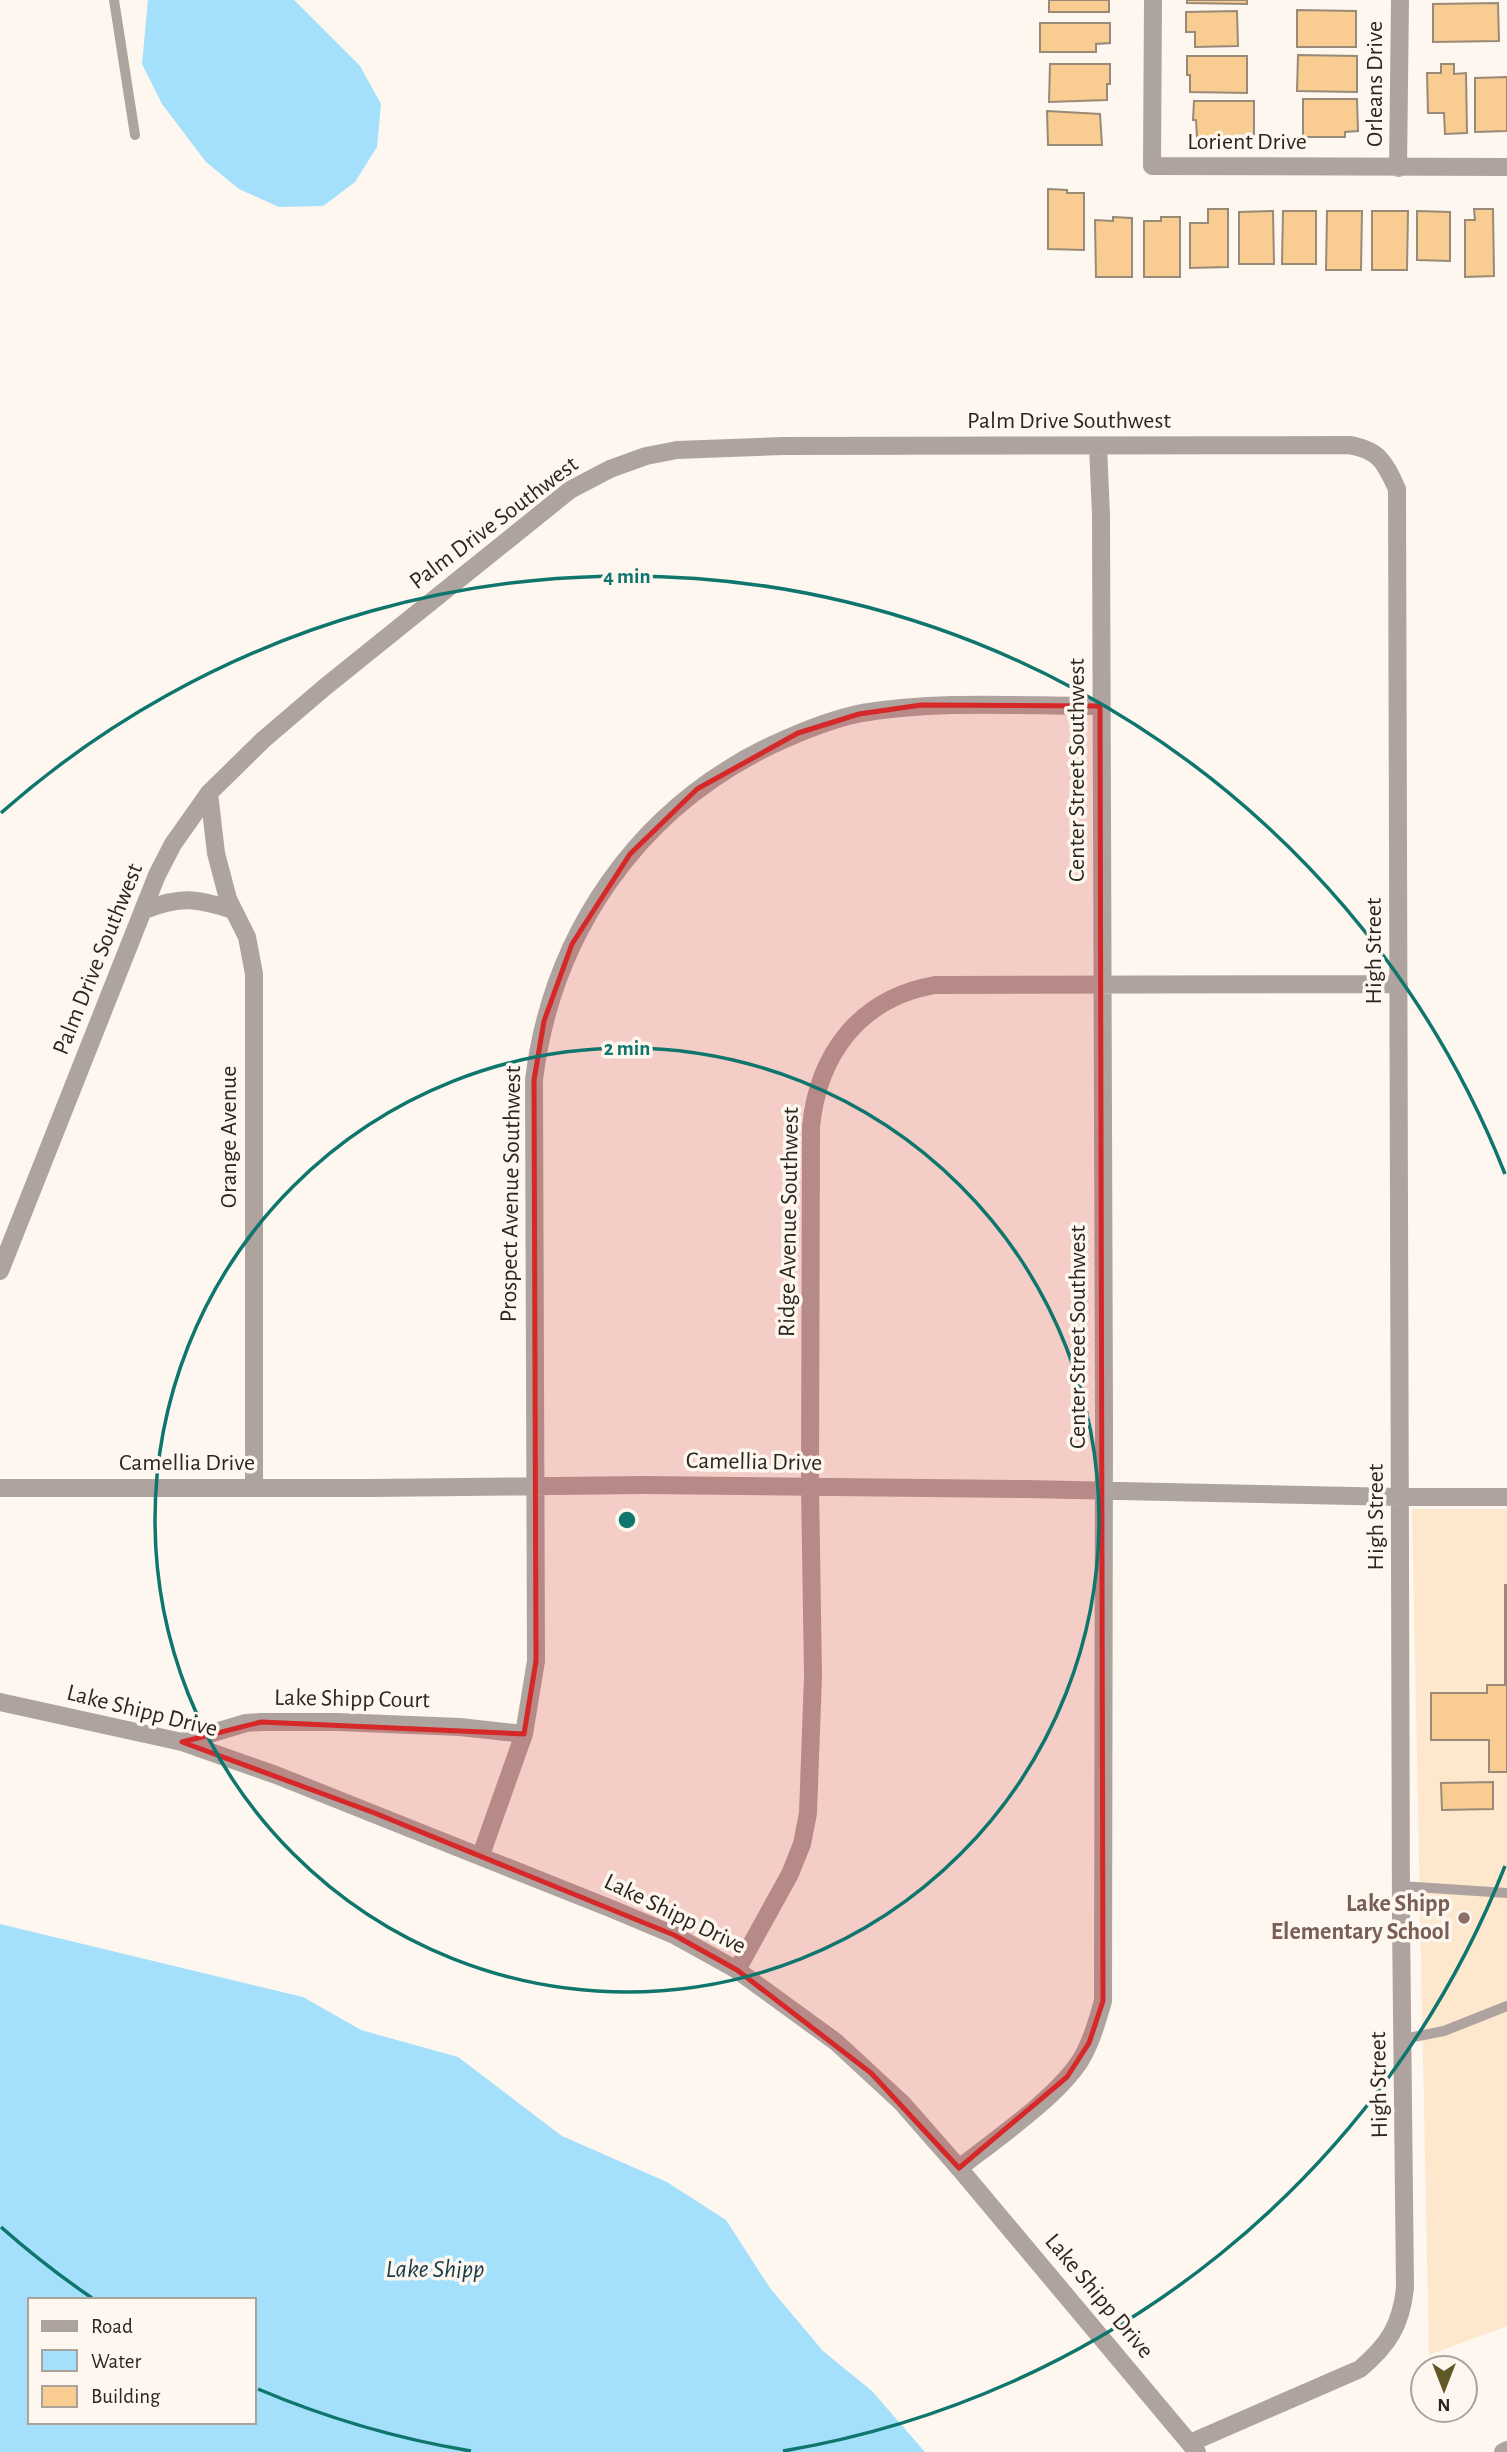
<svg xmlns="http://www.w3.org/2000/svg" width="1507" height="2452" font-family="'Alegreya Sans',sans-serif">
  <rect width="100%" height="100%" fill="#fdf7ef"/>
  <path fill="#fde8ce" d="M1412,1509h95v817l-78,29z"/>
  <path fill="#a4e0fc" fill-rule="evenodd" d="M148,0h146l66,66 21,38 -4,43 -22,35 -32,24 -44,1 -40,-18 -33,-27 -44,-58 -20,-40z
    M0,1924l303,73 58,33 97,27 104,79 105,46 59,38 44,68 53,63 49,40 53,61h-925zM30,2300h224v122h-224z"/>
  <path fill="#f9cc92" stroke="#998a78" stroke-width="2" d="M1049,0h60v12h-60z
    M1187,0h60v4l-60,-1z
    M1498,3l1,38 -66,1v-38z
    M1297,10l59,1v36h-59z
    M1237,11l1,35 -43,1v-15h-9v-20z
    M1040,23h70v20l-14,1v8h-56z
    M1298,55l59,1v36l-60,-1z
    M1187,56h60v37l-57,-1v-17h-3z
    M1050,64h60v20h-3v16l-58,2z
    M1441,64h13v10l12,-1 1,60 -22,1 -1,-21h-16l-1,-40h14z
    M1507,77v54l-32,1v-54z
    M1303,99h54l1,32 -13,1v5h-42z
    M1194,101h60v37l-57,-1 -1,-17h-3z
    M1047,111l53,3 2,31h-54z
    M1048,189l19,1v3h17v57l-36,-1z
    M1208,209h20v58l-38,1v-45h18z
    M1474,209h19l1,67 -29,1v-57h10z
    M1273,211l1,53h-35v-52z
    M1283,211h33v53h-34z
    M1327,211h35l-1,59h-35z
    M1372,211h36l-1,59h-35z
    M1417,211l33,1v49l-33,-1z
    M1113,217l19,1v59h-36l-1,-57 18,1z
    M1161,217h19v60h-36v-56h17z
    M1505,1585h2v187h-18v-32h-58v-47h56v-8h18z
    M1493,1782v27l-51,1 -1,-27z"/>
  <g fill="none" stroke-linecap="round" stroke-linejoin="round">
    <path stroke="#afa3a0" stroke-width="10" d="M114,0l21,135
      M1401,1886l106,7
      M1403,2039l41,-8 63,-25"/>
    <path stroke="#afa3a0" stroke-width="18" d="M1153,0l-1,166 355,1
      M1398,168l2,-168
      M209,793l7,60 12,46 19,38 7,37v514
      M144,910c37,-14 52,-12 89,0
      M0,1271l157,-396 16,-31 36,-51 54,-53 62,-53 245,-197 40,-21 36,-13 31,-6 106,-4 566,-1c31,5 36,18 48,44l4,1432 4,367c-4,38 -17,57 -45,81l-170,74
      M0,1488h371l273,-3 382,4 374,8h107
      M182,1742l64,-19 15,-1h77l122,5 64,7
      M481,1855l43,-121 12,-73 -2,-581c18,-147 104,-271 238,-335 28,-13 59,-26 90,-32 78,-13 159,-7 238,-7
      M737,1970l53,-96 12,-30 6,-31 5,-137 -3,-190 1,-359c7,-73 49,-129 124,-142l464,-1
      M959,2168c36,-28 97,-70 121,-107 11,-18 17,-39 23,-60l1,-581 -3,-905 -3,-69
      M1503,2452l4,-2"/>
    <path stroke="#afa3a0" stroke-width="18" d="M0,1702l182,40 94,33 336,134 62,26 63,35 99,72 66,61 57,65 238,284"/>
  </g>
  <path fill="#d62828" fill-opacity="0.2" stroke="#d62828" stroke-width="5" stroke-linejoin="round" d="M921,705l179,1 3,1295 -14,42 -22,34 -108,91 -88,-95 -134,-103 -63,-35 -302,-123 -190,-70 79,-20 263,12 12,-73 -2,-581 10,-59 28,-77 58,-90 67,-65 101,-56 61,-19z"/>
  <g fill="none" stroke="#0f766e" stroke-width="3.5">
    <circle cx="627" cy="1520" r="472"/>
    <path d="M1505 1866A944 944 0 0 1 783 2451M471 2451A944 944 0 0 1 258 2389M92 2298A944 944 0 0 1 1 2227M1 813A944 944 0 0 1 1505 1174"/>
  </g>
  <circle fill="#8d6e63" stroke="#fdf7ef" stroke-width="2.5" cx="1464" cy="1918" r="7"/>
  <g text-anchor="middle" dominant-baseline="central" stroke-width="7" stroke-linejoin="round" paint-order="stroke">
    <g font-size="24" fill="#2c261e" stroke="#fdf7ef">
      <text transform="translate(1375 84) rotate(-90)">Orleans Drive</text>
      <text x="1247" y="142">Lorient Drive</text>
      <text x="1069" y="421">Palm Drive Southwest</text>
      <text transform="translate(494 523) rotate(-37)">Palm Drive Southwest</text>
      <text transform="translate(1077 770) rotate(-90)">Center Street Southwest</text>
      <text transform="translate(1374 951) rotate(-90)">High Street</text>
      <text transform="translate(98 959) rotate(-68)">Palm Drive Southwest</text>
      <text transform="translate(229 1137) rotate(-90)">Orange Avenue</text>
      <text transform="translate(511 1194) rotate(-89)">Prospect Avenue Southwest</text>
      <text transform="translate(789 1222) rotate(-89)">Ridge Avenue Southwest</text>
      <text transform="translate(1078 1337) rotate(-90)">Center Street Southwest</text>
      <text transform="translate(754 1462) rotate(1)">Camellia Drive</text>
      <text x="187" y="1463">Camellia Drive</text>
      <text transform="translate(1376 1517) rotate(-90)">High Street</text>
      <text transform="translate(352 1699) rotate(1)">Lake Shipp Court</text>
      <text transform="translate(142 1711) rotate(14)">Lake Shipp Drive</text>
      <text transform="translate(675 1914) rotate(26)">Lake Shipp Drive</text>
      <text transform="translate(1379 2085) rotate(-91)">High Street</text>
      <text transform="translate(1099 2296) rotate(50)">Lake Shipp Drive</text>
    </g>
    <g font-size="24" font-weight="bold" fill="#785e54" stroke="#fdf7ef" text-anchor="end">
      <text x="1450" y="1904">Lake Shipp<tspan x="1450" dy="28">Elementary School</tspan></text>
    </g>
    <g font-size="26" font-style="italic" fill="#183b4a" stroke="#fdf7ef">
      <text x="435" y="2269">Lake Shipp</text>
    </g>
  </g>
  <circle cx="627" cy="1520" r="10" fill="#0f766e" stroke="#fdf7ef" stroke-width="3.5"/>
  <g font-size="21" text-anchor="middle" font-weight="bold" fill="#0f766e" stroke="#fdf7ef" stroke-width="7" stroke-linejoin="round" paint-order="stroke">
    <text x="627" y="583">4 min</text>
    <text x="627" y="1055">2 min</text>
  </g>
  <rect x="28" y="2298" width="228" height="126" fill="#fdf7ef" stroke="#a9a39b" stroke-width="2"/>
  <rect x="42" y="2321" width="35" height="10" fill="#afa3a0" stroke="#a9a39b" stroke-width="2"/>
  <text x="91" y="2333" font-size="21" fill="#2c261e">Road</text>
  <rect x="42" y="2350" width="35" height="21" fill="#a4e0fc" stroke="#a9a39b" stroke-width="2"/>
  <text x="91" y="2368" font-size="21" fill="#2c261e">Water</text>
  <rect x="42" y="2386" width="35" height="21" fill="#f9cc92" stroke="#a9a39b" stroke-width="2"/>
  <text x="91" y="2403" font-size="21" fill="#2c261e">Building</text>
  <g transform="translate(1444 2389) rotate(180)"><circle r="33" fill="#fdf7ef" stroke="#a9a39b" stroke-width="2"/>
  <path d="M0-5L12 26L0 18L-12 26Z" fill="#625825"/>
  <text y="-10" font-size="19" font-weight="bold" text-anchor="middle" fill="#2c261e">N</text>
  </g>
</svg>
